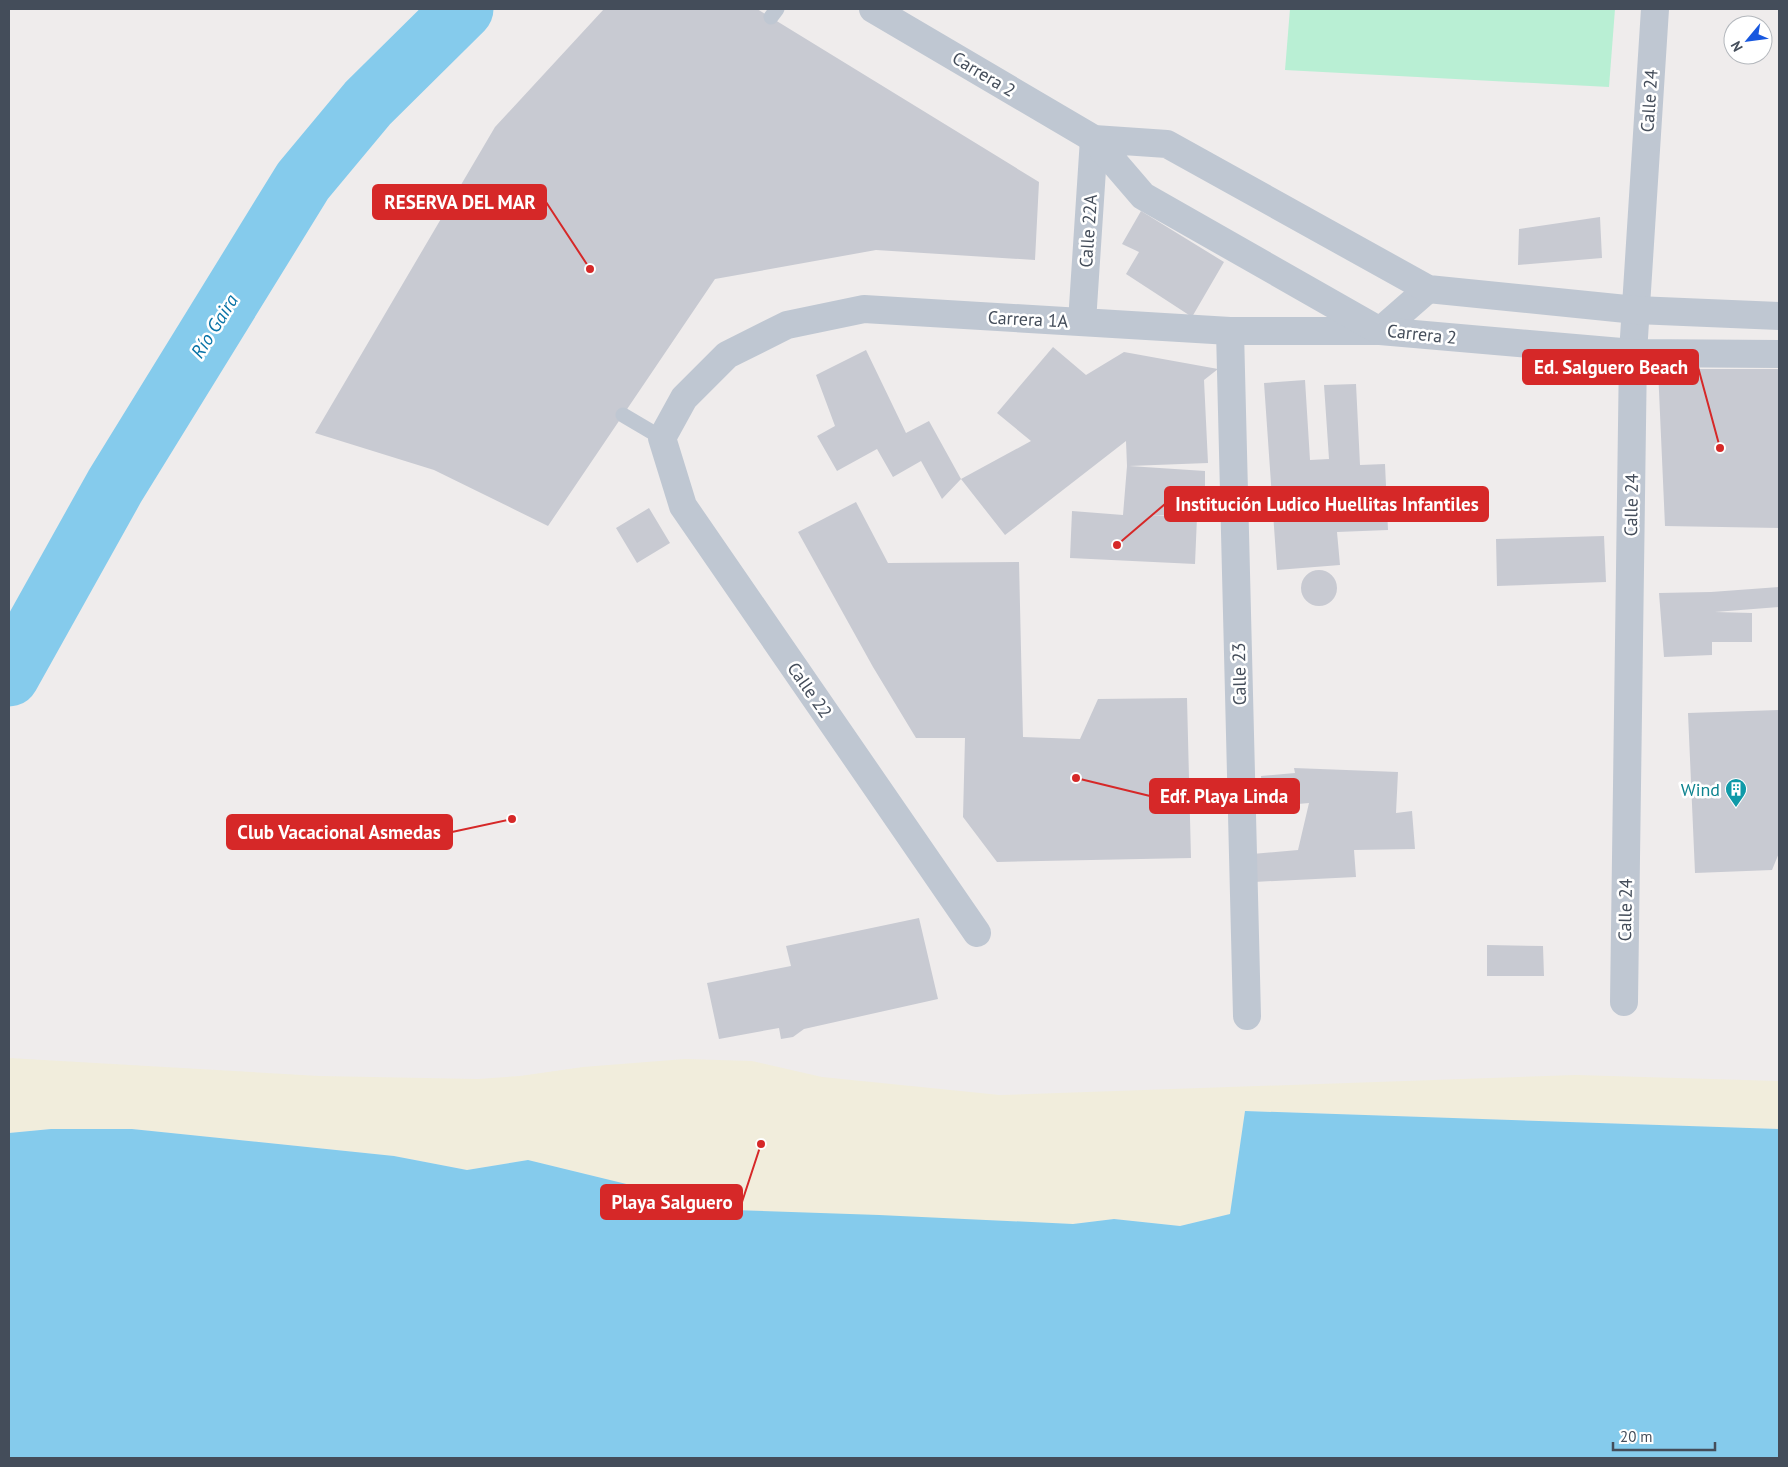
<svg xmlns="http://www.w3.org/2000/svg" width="1788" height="1467" font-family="'PT Sans',sans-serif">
  <rect width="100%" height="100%" fill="#efecec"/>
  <path fill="#b9efd4" d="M1290,9h325l-6,78 -324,-17z"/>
  <path fill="#f1eddc" d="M9,1058l310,18 159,3 42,-3 63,-9 102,-8 67,2 70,16 178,18 576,-20 203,6v48l-534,-18 -15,103 -50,12 -66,-7 -41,5 -340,-14 -205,-50 -61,10 -73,-14 -262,-27h-81l-42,4z"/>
  <path fill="#85cbec" d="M1245,1111l534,18v329h-1770v-325l42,-4h81l262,27 73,14 61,-10 205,50 146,5 194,9 41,-5 66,7 50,-12z"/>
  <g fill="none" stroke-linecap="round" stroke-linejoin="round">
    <path stroke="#85cbec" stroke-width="61" d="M9,676l106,-190 188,-305 65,-78 95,-94"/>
  </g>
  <path fill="#c8cad2" d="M604,9h153l282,173 -4,78 -159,-10 -161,29 -167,247 -114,-56 -119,-37 180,-306z
    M1141,211l83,51 -32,55 -66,-43 13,-22 -17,-8z
    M1600,217l2,41 -84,7 1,-36z
    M1053,347l33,28 38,-23 94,17 -14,11 4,83 -79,3 76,5v44h-57l49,2 -2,47 -125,-6 2,-47 51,4 4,-49 -1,-25 -121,94 -44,-56 -19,20 -21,-38 -28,16 -16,-28 -40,22 -20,-35 18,-10 -19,-51 50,-25 40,83 23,-12 32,58 70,-38 -34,-28z
    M1658,369h121v159l-114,-2z
    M1305,380l5,80 19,-1 -5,-74 32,-1 4,81 25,-1 3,66 -51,2 3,33 -63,5 -13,-187z
    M856,502l32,61 131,-1 4,175 57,2 18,-40 89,-1 4,160 -194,4 -34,-45 2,-79h-49l-43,-71 -75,-135z
    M649,508l21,35 -33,20 -21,-35z
    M1604,536l2,46 -109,4 -1,-47z
    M1301 588a18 18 0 1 1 36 0a18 18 0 1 1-36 0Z
    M1779,587v20l-64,5 37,1v29h-40v13l-48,2 -5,-64 52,-1z
    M1779,710v143l-7,17 -77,3 -7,-160z
    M1294,768l104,4 -2,41 16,-2 3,38 -61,1 2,27 -102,5 -2,-28 46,-4 11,-47 -46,4 -2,-31 34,-3z
    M919,918l19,81 -134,30 -11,8 -12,2 -2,-11 -60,11 -12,-56 84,-17 -5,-20z
    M1487,945l56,1 1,30h-57z"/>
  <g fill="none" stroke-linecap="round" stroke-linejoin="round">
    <path stroke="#bfc7d2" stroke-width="15" d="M771,17l6,-8
      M623,415l39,23"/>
    <path stroke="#bfc7d2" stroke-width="28" d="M1082,322l12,-183
      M1230,331l17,685
      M977,933l-294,-427 -21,-68 22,-40 43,-43 60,-30 77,-16 366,22h150l48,-42
      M1624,1002l9,-649 22,-344"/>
    <path stroke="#bfc7d2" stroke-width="28" d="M873,9l221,130 49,57 237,135 253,22 146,1
      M1094,139l73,5 261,145 208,21 143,6"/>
  </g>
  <defs>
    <g id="building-pin" transform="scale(1.125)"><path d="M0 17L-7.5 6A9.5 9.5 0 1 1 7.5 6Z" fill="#0f9aa8" stroke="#fff"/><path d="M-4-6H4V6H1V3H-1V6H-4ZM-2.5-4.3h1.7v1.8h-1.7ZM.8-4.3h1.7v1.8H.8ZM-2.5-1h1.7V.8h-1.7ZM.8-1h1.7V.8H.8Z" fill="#fff"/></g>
  </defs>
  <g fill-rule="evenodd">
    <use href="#building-pin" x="1736" y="789"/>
  </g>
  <g text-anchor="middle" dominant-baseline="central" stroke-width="5" stroke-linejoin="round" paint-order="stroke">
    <g font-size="18" fill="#444d5a" stroke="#fff">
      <text transform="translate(984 74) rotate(31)">Carrera 2</text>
      <text transform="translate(1649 101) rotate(-86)">Calle 24</text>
      <text transform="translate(1088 231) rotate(-86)">Calle 22A</text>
      <text transform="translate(1028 319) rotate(3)">Carrera 1A</text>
      <text transform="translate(1422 334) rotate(6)">Carrera 2</text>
      <text transform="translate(1631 505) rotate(-89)">Calle 24</text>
      <text transform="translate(1239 674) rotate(-91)">Calle 23</text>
      <text transform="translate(810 690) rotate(55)">Calle 22</text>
      <text transform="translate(1625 910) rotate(-89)">Calle 24</text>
    </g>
    <g font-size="18" fill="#0d838f" stroke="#fff" text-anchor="end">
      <text x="1720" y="789">Wind</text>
    </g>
    <g font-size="19" font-style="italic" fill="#0a74a7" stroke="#fff">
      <text transform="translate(214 326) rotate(-58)">Río Gaira</text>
    </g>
  </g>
  <path fill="none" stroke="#d62828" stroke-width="2" d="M590 269L546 202M1720 448L1698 367M1117 545L1165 504M1076 778L1150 796M512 819L452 832M761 1144L742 1202"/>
  <g fill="#d62828" stroke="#fff" stroke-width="2">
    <circle cx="590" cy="269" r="5"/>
    <circle cx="1720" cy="448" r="5"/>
    <circle cx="1117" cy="545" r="5"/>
    <circle cx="1076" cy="778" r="5"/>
    <circle cx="512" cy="819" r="5"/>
    <circle cx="761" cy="1144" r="5"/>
  </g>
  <g fill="#d62828" stroke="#d62828" stroke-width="2">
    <rect x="373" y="185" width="173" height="34" rx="5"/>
    <rect x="1523" y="350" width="175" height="34" rx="5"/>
    <rect x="1165" y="487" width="323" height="34" rx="5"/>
    <rect x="1150" y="779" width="149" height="34" rx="5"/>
    <rect x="227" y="815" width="225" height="34" rx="5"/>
    <rect x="601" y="1185" width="141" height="34" rx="5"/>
  </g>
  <g font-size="19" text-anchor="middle" font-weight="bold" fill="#fff">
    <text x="460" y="209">RESERVA DEL MAR</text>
    <text x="1611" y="374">Ed. Salguero Beach</text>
    <text x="1327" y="511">Institución Ludico Huellitas Infantiles</text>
    <text x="1224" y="803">Edf. Playa Linda</text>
    <text x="339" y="839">Club Vacacional Asmedas</text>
    <text x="672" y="1209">Playa Salguero</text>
  </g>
  <rect width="1788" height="1467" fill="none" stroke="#444d5a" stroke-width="20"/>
  <g transform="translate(1748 40) rotate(241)"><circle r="24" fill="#ffffff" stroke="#b4b8bd"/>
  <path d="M0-4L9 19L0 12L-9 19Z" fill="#1757df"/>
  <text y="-8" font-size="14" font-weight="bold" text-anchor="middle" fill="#444d5a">N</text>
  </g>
  <path d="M1613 1442v8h102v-8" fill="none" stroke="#444d5a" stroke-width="2.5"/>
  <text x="1620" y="1442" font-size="15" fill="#444d5a" stroke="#ffffff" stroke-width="4" paint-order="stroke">20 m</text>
</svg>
